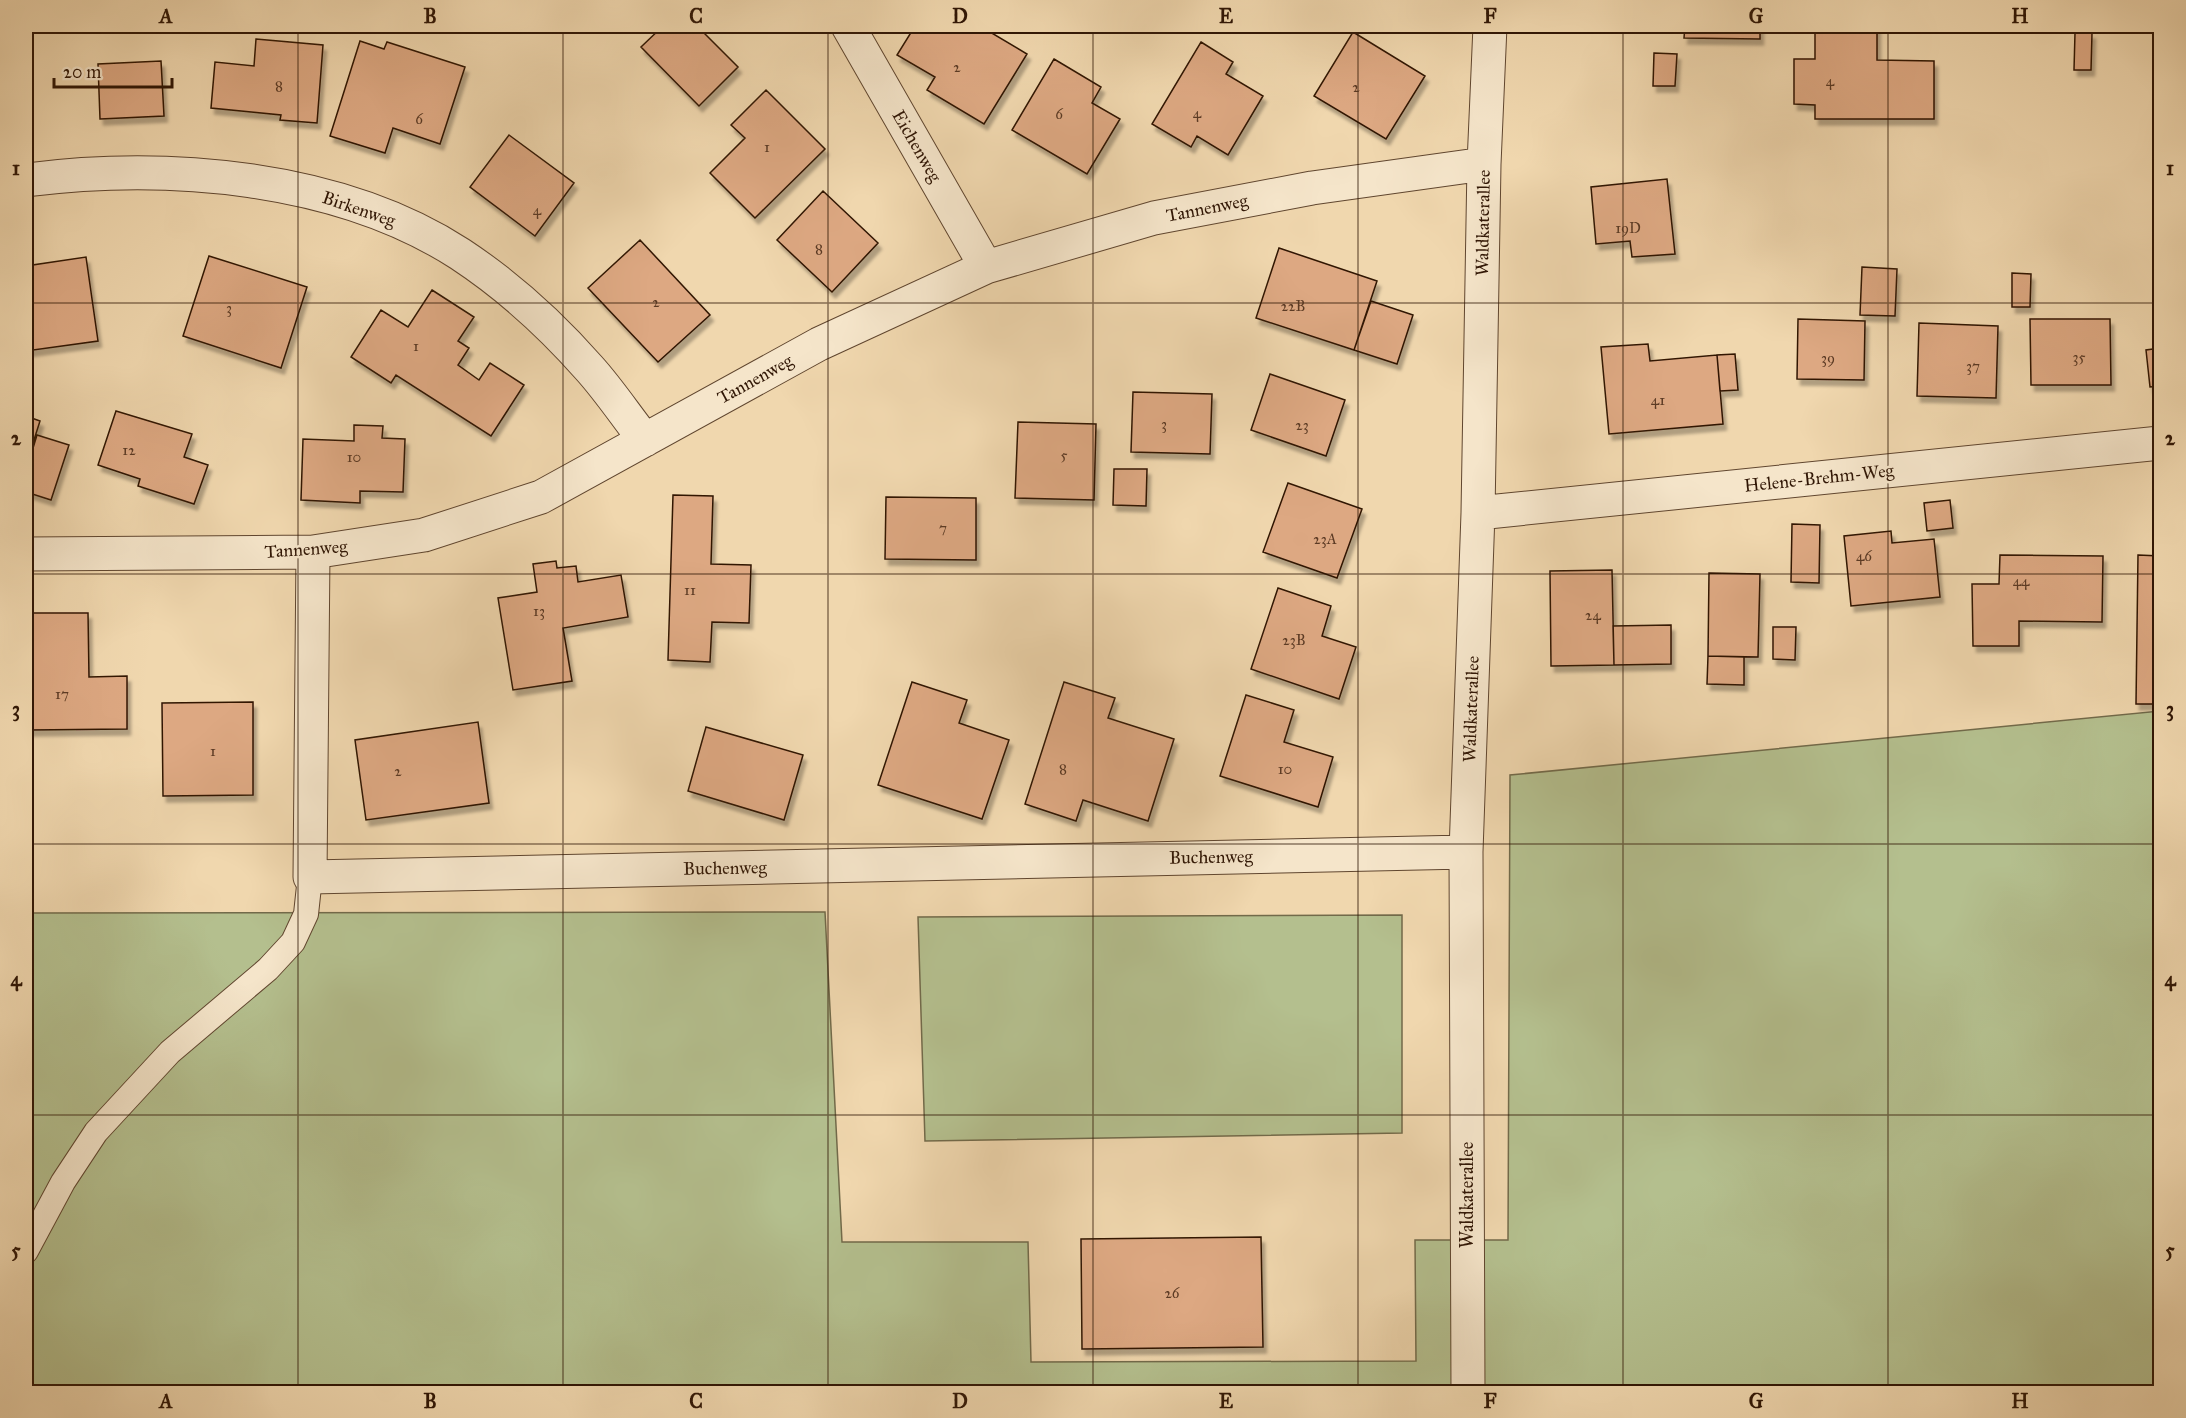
<svg xmlns="http://www.w3.org/2000/svg" width="2186" height="1418" font-family="'IM FELL Great Primer',serif">
  <defs>
    <filter id="shadow"><feDropShadow dx="3.5" dy="6" stdDeviation="1.5" flood-color="#0004"/></filter>
  </defs>
  <rect width="100%" height="100%" fill="#f0d7ae"/>
  <filter id="stains"><feTurbulence type="fractalNoise" baseFrequency=".00333" numOctaves="4"/><feColorMatrix values="0 0 0 0 .2 0 0 0 0 .09 0 0 0 0 .02 0 0 0 .5 -.17"/></filter>
  <radialGradient id="worn" r=".72"><stop offset=".6" stop-color="#630" stop-opacity="0"/><stop offset="1" stop-color="#630" stop-opacity=".3"/></radialGradient>
  <path fill="#b4bf8e" stroke="#726a4a" stroke-width="1.5" d="M2160,711v681h-2134v-479l799,-1 17,330h186l3,120 385,-1 -1,-121h93l2,-465z
    M1402,915v218l-477,8 -7,-224z"/>
  <path fill="#dda882" stroke="#301605" stroke-width="1.5" filter="url(#shadow)" d="M663,26h34l41,41 -39,39 -58,-59z
    M915,26h65l47,28 -43,70 -57,-34 8,-13 -38,-22z
    M1685,26h75v13l-76,-1z
    M1815,26h62v34l57,1v58h-119v-14l-21,-1v-45h21z
    M1353,32l72,44 -39,63 -72,-43z
    M2075,33h17l-1,37h-17z
    M256,39l67,6 -6,78 -37,-3 1,-5 -70,-7 4,-46 39,4z
    M360,41l24,8 3,-7 78,25 -25,77 -47,-16 -8,25 -55,-17z
    M1201,42l32,20 -7,12 37,22 -35,59 -31,-19 -6,11 -39,-23z
    M1654,53l23,1 -2,32h-22z
    M1054,59l47,28 -9,16 28,16 -33,55 -75,-44z
    M161,61l3,55 -64,3 -2,-55z
    M766,90l59,59 -70,69 -45,-45 35,-35 -14,-13z
    M509,135l65,48 -39,53 -65,-49z
    M1667,179l8,75 -43,3 -2,-16 -34,3 -5,-57z
    M823,191l55,52 -46,49 -55,-52z
    M640,240l70,75 -52,47 -70,-74z
    M1279,248l98,33 -23,69 -98,-32z
    M209,256l98,31 -26,81 -98,-32z
    M86,257l12,84 -72,10v-85z
    M1862,267l35,2 -2,47 -35,-1z
    M2012,273l19,1 -1,33h-18z
    M432,290l42,27 -16,24 11,7 -11,17 21,15 11,-17 34,22 -33,51 -95,-61 -5,8 -40,-26 30,-47 27,17z
    M1371,301l42,14 -16,49 -43,-14z
    M1798,319l67,2 -1,59 -67,-1z
    M2030,319h80l1,66h-80z
    M1919,323l79,3 -2,72 -79,-2z
    M1648,344l2,17 67,-6 6,69 -114,10 -8,-87z
    M2160,348v38l-10,1 -4,-37z
    M1735,354l3,36 -18,1 -3,-36z
    M1270,374l75,26 -19,56 -75,-26z
    M1133,392l79,2 -2,60 -79,-2z
    M116,411l76,23 -8,23 24,8 -14,39 -56,-18 2,-7 -42,-14z
    M26,416l14,5 -14,44z
    M1018,422l78,2 -2,76 -79,-2z
    M354,425l29,1 -1,12 23,1 -2,53 -43,-1v12l-59,-3 2,-61 51,2z
    M37,435l32,10 -18,55 -25,-8v-21z
    M1114,469h33l-1,37 -33,-1z
    M1288,483l74,26 -25,69 -74,-26z
    M673,495l40,1 -2,68 40,1 -2,58 -37,-1 -2,40 -42,-2z
    M886,497l90,1v62l-91,-1z
    M1950,500l3,28 -26,3 -3,-28z
    M1792,524l28,1 -1,58 -28,-1z
    M1891,531l1,12 42,-4 6,58 -89,9 -7,-70z
    M2000,555l103,1 -1,66 -83,-1v25h-46l-1,-62h27z
    M2138,555l22,1v148h-24z
    M556,561l1,7 19,-2 2,16 43,-7 7,42 -65,11 9,53 -59,9 -15,-92 39,-6 -4,-28z
    M1612,570l2,95 -63,1 -1,-95z
    M1709,573l51,1 -2,83 -50,-1z
    M1278,588l53,18 -9,30 34,11 -17,52 -88,-30z
    M27,613h61l1,64 38,-1v53l-99,1z
    M1671,625v39l-57,1 -1,-39z
    M1773,627h23l-1,33 -22,-1z
    M1708,656l36,1v28l-37,-1z
    M912,682l55,18 -8,23 50,17 -27,79 -104,-34z
    M1064,682l51,16 -7,20 66,21 -26,82 -65,-21 -7,21 -51,-17z
    M1246,695l48,15 -10,32 49,15 -15,50 -98,-31z
    M253,702v93l-90,1 -1,-93z
    M478,722l11,81 -123,17 -11,-80z
    M706,727l97,28 -19,65 -96,-29z
    M1261,1237l2,110 -181,2 -1,-110z"/>
  <g fill="none" stroke-linecap="round" stroke-linejoin="round">
    <g stroke="#60462f" stroke-width="26">
      <path id="lane" d="M26,1251l37,-69 33,-50 74,-80 98,-83 25,-27 13,-28 4,-37"/>
    </g>
    <g stroke="#60462f" stroke-width="35">
      <path id="street" d="M848,26l138,241
        M26,180c140,-18 312,-5 434,74 47,31 92,72 129,114 20,22 37,48 56,72
        M1478,513l682,-70
        M313,552l-3,325 1156,-25
        M26,554l287,-2 111,-17 117,-38 278,-153 167,-77 168,-49 158,-30 172,-24
        M1468,1392l-2,-540 12,-339 6,-349 6,-138"/>
    </g>
    <use href="#lane" stroke="#f5e5ca" stroke-width="24"/>
    <use href="#street" stroke="#f5e5ca" stroke-width="33"/>
  </g>
  <path fill="none" stroke="#301605" stroke-width="1.5" stroke-opacity="0.55" d="M298,26v1366M563,26v1366M828,26v1366M1093,26v1366M1358,26v1366M1623,26v1366M1888,26v1366M26,303h2134M26,574h2134M26,844h2134M26,1115h2134"/>
  <g text-anchor="middle" dominant-baseline="central" stroke-width="5" stroke-linejoin="round" paint-order="stroke">
    <g font-size="15" fill="#5b3a24">
      <text x="957" y="67">2</text>
      <text x="1830" y="81">4</text>
      <text x="279" y="86">8</text>
      <text x="1356" y="87">2</text>
      <text x="1197" y="113">4</text>
      <text x="1059" y="114">6</text>
      <text x="419" y="119">6</text>
      <text x="767" y="147">1</text>
      <text x="537" y="210">4</text>
      <text x="1628" y="228">19D</text>
      <text x="819" y="249">8</text>
      <text x="656" y="302">2</text>
      <text x="1293" y="306">22B</text>
      <text x="229" y="308">3</text>
      <text x="416" y="346">1</text>
      <text x="2079" y="357">35</text>
      <text x="1828" y="358">39</text>
      <text x="1973" y="366">37</text>
      <text x="1658" y="400">41</text>
      <text x="1164" y="424">3</text>
      <text x="1302" y="425">23</text>
      <text x="129" y="450">12</text>
      <text x="1064" y="455">5</text>
      <text x="354" y="457">10</text>
      <text x="943" y="528">7</text>
      <text x="1325" y="539">23A</text>
      <text x="1864" y="556">46</text>
      <text x="2021" y="581">44</text>
      <text x="690" y="590">11</text>
      <text x="539" y="611">13</text>
      <text x="1593" y="615">24</text>
      <text x="1294" y="640">23B</text>
      <text x="62" y="694">17</text>
      <text x="213" y="751">1</text>
      <text x="1063" y="769">8</text>
      <text x="1285" y="769">10</text>
      <text x="398" y="771">2</text>
      <text x="1172" y="1293">26</text>
    </g>
    <g font-size="18" fill="#301605" stroke="#f5e5ca">
      <text transform="translate(917 146) rotate(60)">Eichenweg</text>
      <text transform="translate(1207 208) rotate(-11)">Tannenweg</text>
      <text transform="translate(359 209) rotate(19)">Birkenweg</text>
      <text transform="translate(1483 223) rotate(-89)">Waldkaterallee</text>
      <text transform="translate(755 379) rotate(-29)">Tannenweg</text>
      <text transform="translate(1819 478) rotate(-6)">Helene-Brehm-Weg</text>
      <text transform="translate(306 549) rotate(-4)">Tannenweg</text>
      <text transform="translate(1471 709) rotate(-88)">Waldkaterallee</text>
      <text transform="translate(1211 857) rotate(-1)">Buchenweg</text>
      <text transform="translate(725 868) rotate(-1)">Buchenweg</text>
      <text transform="translate(1467 1195) rotate(-90)">Waldkaterallee</text>
    </g>
  </g>
  <rect width="2186" height="1418" fill="none" stroke="#f0d7ae" stroke-width="66"/>
  <path d="M54 78v9h118v-9" fill="none" stroke="#301605" stroke-width="3"/>
  <text x="63" y="78" font-size="18" fill="#301605" stroke="#f5e5ca" stroke-width="4.5" paint-order="stroke">20 m</text>
  <rect x="33" y="33" width="2120" height="1352" fill="none" stroke="#301605" stroke-width="2"/>
  <g font-size="20" text-anchor="middle" font-weight="bold" fill="#301605">
    <text x="166" y="23">A</text>
    <text x="430" y="23">B</text>
    <text x="696" y="23">C</text>
    <text x="960" y="23">D</text>
    <text x="1226" y="23">E</text>
    <text x="1490" y="23">F</text>
    <text x="1756" y="23">G</text>
    <text x="2020" y="23">H</text>
    <text x="16" y="175">1</text>
    <text x="2170" y="175">1</text>
    <text x="16" y="445">2</text>
    <text x="2170" y="445">2</text>
    <text x="16" y="716">3</text>
    <text x="2170" y="716">3</text>
    <text x="16" y="986">4</text>
    <text x="2170" y="986">4</text>
    <text x="16" y="1257">5</text>
    <text x="2170" y="1257">5</text>
    <text x="166" y="1408">A</text>
    <text x="430" y="1408">B</text>
    <text x="696" y="1408">C</text>
    <text x="960" y="1408">D</text>
    <text x="1226" y="1408">E</text>
    <text x="1490" y="1408">F</text>
    <text x="1756" y="1408">G</text>
    <text x="2020" y="1408">H</text>
  </g>
  <rect width="100%" height="100%" filter="url(#stains)"/>
  <rect width="100%" height="100%" fill="url(#worn)"/>
</svg>
